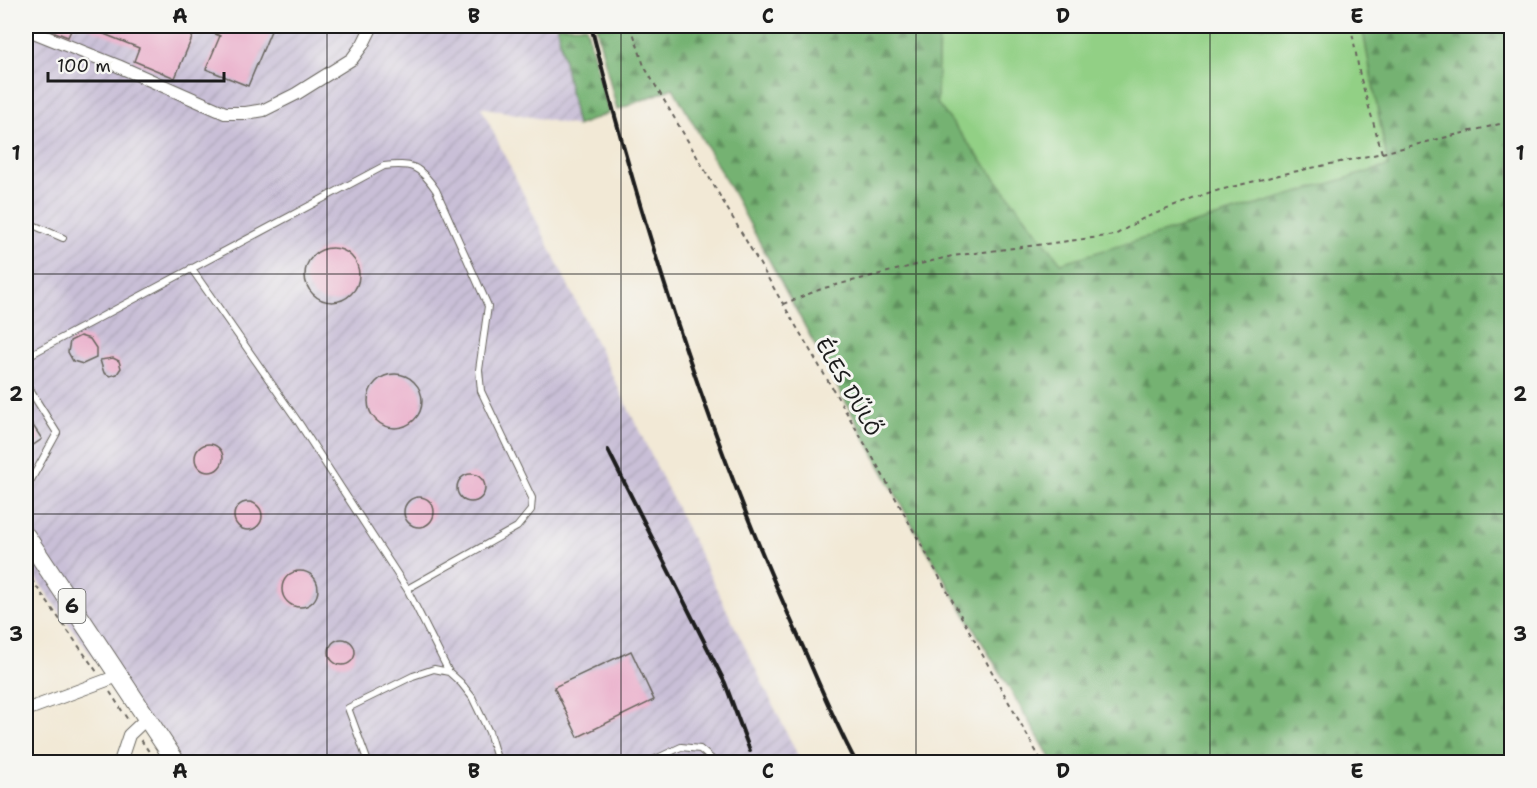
<svg xmlns="http://www.w3.org/2000/svg" width="1537" height="788" font-family="'Shantell Sans',sans-serif">
  <defs>
    <pattern id="industrial-furrows" width="10" height="10" patternUnits="userSpaceOnUse" patternTransform="scale(1.5)"><rect width="10" height="10" fill="#c9bfd7"/><path d="M-1 1l2-2M0 10L10 0M9 11l2-2" fill="none" stroke="#aca4b8"/></pattern>
    <pattern id="forest-firs" width="22" height="20" patternUnits="userSpaceOnUse" patternTransform="scale(1.5)"><rect width="22" height="20" fill="#75b272"/><path d="M5 1l3.5 6h-7zM16 11l3.5 6h-7z" fill="#5f905d"/></pattern>
  </defs>
  <rect width="100%" height="100%" fill="#f6f6f2"/>
  <filter id="ink" filterUnits="userSpaceOnUse"><feTurbulence type="fractalNoise" baseFrequency=".0167" numOctaves="2"/><feDisplacementMap in="SourceGraphic" scale="12" xChannelSelector="R" yChannelSelector="G"/><feConvolveMatrix kernelMatrix="1 2 1 2 8 2 1 2 1" color-interpolation-filters="sRGB"/></filter>
  <filter id="wash" filterUnits="userSpaceOnUse"><feTurbulence type="fractalNoise" baseFrequency=".008" numOctaves="4" result="noise"/><feDisplacementMap in="SourceGraphic" scale="24" xChannelSelector="R" yChannelSelector="G"/><feGaussianBlur stdDeviation="1.35" result="paint"/><feColorMatrix in="noise" values="0 0 0 0 0 0 0 0 0 0 0 0 0 0 0 0 0 1.4 0 .05"/><feComposite in="paint" operator="in"/></filter>
  <g filter="url(#wash)">
    <rect width="100%" height="100%" fill="#f2e9d6"/>
    <path fill="url(#industrial-furrows)" d="M26,26h531l20,100 -96,-19 320,655h-632l-143,-197z"/>
    <path fill="url(#forest-firs)" stroke="#486747" stroke-width="1.5" d="M557,26h29l23,87 -32,13z
      M596,26h343l-2,78 451,62 -26,-140h149v736h-458l-142,-239 -177,-328 -61,-107 -56,22z"/>
    <path fill="#92d085" stroke="#577650" stroke-width="1.5" d="M939,26h423l26,140 -327,97 -124,-160z"/>
    <g id="blocks">
      <path fill="#eaafcb" d="M39,26h34l-5,11z
        M84,26h189l-25,60 -42,-17 14,-33 -23,-10 -22,52 -41,-17 5,-13z
        M305 275a27 27 0 1 1 54 0a27 27 0 1 1-54 0Z
        M80,336l10,3 6,9v10l-13,6 -10,-3 -5,-9 2,-11z
        M113,358l6,3 2,7 -4,6 -7,2 -6,-3 -4,-13z
        M368 401a27 27 0 1 1 54 0a27 27 0 1 1-54 0Z
        M26,415l16,24 -16,11z
        M195 458a14 14 0 1 1 28 0a14 14 0 1 1-28 0Z
        M457 488a14 14 0 1 1 28 0a14 14 0 1 1-28 0Z
        M404 512a15 15 0 1 1 30 0a15 15 0 1 1-30 0Z
        M234 516a14 14 0 1 1 28 0a14 14 0 1 1-28 0Z
        M282 589a18 18 0 1 1 36 0a18 18 0 1 1-36 0Z
        M329 652a13 13 0 1 1 26 0a13 13 0 1 1-26 0Z
        M631,651l23,49 -76,37 -24,-50z"/>
    </g>
  </g>
  <g filter="url(#ink)">
    <use href="#blocks" fill-opacity="0" stroke="#67645d" stroke-width="1.5"/>
    <g fill="none" stroke-linecap="round" stroke-linejoin="round">
      <g stroke="#67645d" stroke-width="8">
        <path id="service" d="M26,222l37,16
          M191,268l108,155 108,166
          M26,357l358,-191c28,-3 35,-1 52,24l52,116 -9,64 2,21 51,107 -1,12 -14,17 -110,62 42,83 12,11 11,14 17,35 9,30
          M26,384l31,49 -31,56
          M368,762l-20,-54 65,-32 21,-7 15,3
          M649,762l32,-15 19,2 15,13"/>
      </g>
      <g stroke="#67645d" stroke-width="14">
        <path id="minor" d="M26,29l92,37 107,47h21l18,-3 32,-16 56,-35 11,-15 9,-18
          M26,710l92,-34
          M120,762l9,-27 17,-16"/>
      </g>
      <g stroke="#67645d" stroke-width="20">
        <path id="primary" d="M26,536l150,226"/>
      </g>
      <path stroke="#67645d" stroke-width="2" stroke-dasharray="4.5 4.5" stroke-linecap="butt" d="M631,26l13,40 232,397 166,299
        M1351,26l9,50 22,77
        M783,304l41,-16 128,-32 163,-21 27,-16 66,-26 71,-18 103,-22 130,-32
        M26,572l71,100
        M110,692l18,28
        M141,740l15,22"/>
      <use href="#service" stroke="#fff" stroke-width="6"/>
      <use href="#minor" stroke="#fff" stroke-width="12"/>
      <use href="#primary" stroke="#fff" stroke-width="18"/>
      <path stroke="#1c1c1c" stroke-width="4" d="M591,26c54,212 121,422 212,621 17,39 33,78 53,115
        M608,450l117,233 25,68"/>
    </g>
  </g>
  <path fill="none" stroke="#1c1c1c" stroke-width="1.5" stroke-opacity="0.55" d="M327,26v736M621,26v736M916,26v736M1210,26v736M26,274h1486M26,514h1486"/>
  <g text-anchor="middle" dominant-baseline="central" stroke-width="6" stroke-linejoin="round" paint-order="stroke">
    <rect fill="#f6f6f2" stroke="#5d5d5c" stroke-width="1.5" x="58.5" y="589" width="27" height="34" rx="4.5"/>
    <g font-size="20" font-weight="bold" fill="#1c1c1c">
      <text x="72" y="606">6</text>
    </g>
    <g font-size="21" fill="#1c1c1c" stroke="#f6f6f2">
      <text transform="translate(848 387) rotate(60)">ÉLES DŰLŐ</text>
    </g>
  </g>
  <rect width="1537" height="788" fill="none" stroke="#f6f6f2" stroke-width="66"/>
  <path d="M48 72v9h176v-9" fill="none" stroke="#1c1c1c" stroke-width="3"/>
  <text x="57" y="72" font-size="18" fill="#1c1c1c" stroke="#f6f6f2" stroke-width="4.5" paint-order="stroke">100 m</text>
  <rect x="33" y="33" width="1471" height="722" fill="none" stroke="#1c1c1c" stroke-width="2"/>
  <g font-size="20" text-anchor="middle" font-weight="bold" fill="#1c1c1c">
    <text x="180" y="23">A</text>
    <text x="474" y="23">B</text>
    <text x="768" y="23">C</text>
    <text x="1063" y="23">D</text>
    <text x="1357" y="23">E</text>
    <text x="16" y="160">1</text>
    <text x="1520" y="160">1</text>
    <text x="16" y="401">2</text>
    <text x="1520" y="401">2</text>
    <text x="16" y="641">3</text>
    <text x="1520" y="641">3</text>
    <text x="180" y="778">A</text>
    <text x="474" y="778">B</text>
    <text x="768" y="778">C</text>
    <text x="1063" y="778">D</text>
    <text x="1357" y="778">E</text>
  </g>
</svg>
